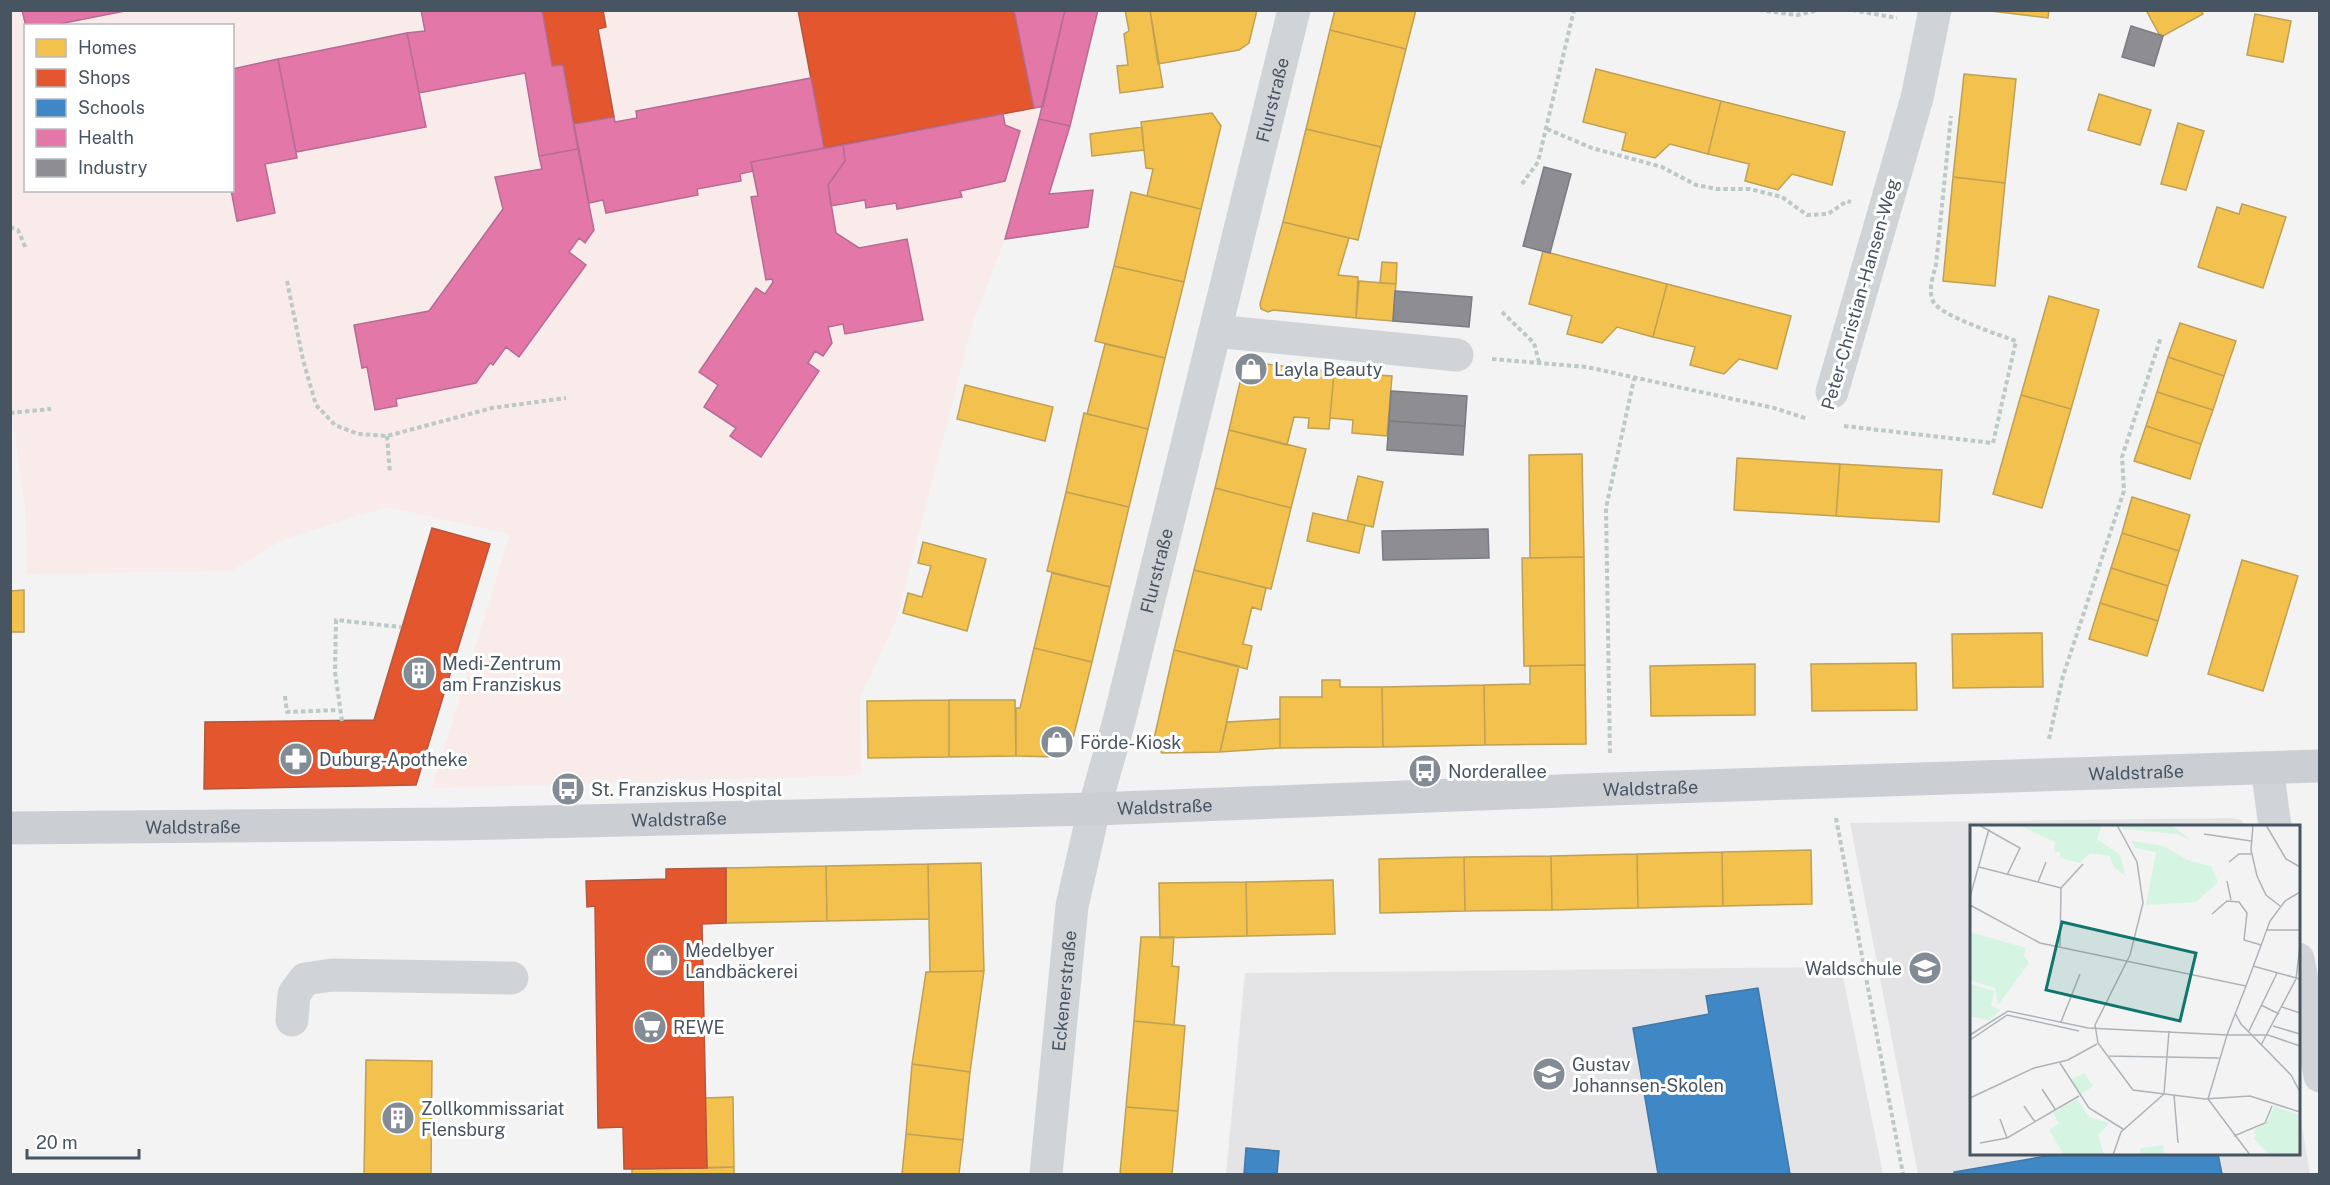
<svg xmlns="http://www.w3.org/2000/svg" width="2330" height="1185" font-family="'Public Sans',sans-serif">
  <rect width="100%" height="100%" fill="#f3f3f3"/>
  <path fill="#e4e4e6" d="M2231,818l10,2 5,6h-274v328h326l1,-45 11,65h-392l-68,-351z
    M1841,967l42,207h-657l19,-201z"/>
  <path fill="#f9ebea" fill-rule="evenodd" d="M10,11h1055l-22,95 -38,133 -32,83 -77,299 -36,75 1,79 -429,13 78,-254 -123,-27 -103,32 -53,32 -204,3 -2,-68 -15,-103zM26,26h206v164h-206z"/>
  <path fill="#f2c14e" stroke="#bfa054" stroke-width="1.5" d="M1125,10h25l13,77 -43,6 -3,-27 11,-1 -4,-31 5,-3z
    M1150,10h107l-8,33 -10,7 -81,14z
    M1335,10h81l-10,39 -76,-19z
    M1983,10h66l-1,8z
    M2146,10h55l2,4 -40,22 -4,-2z
    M2255,14l36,7 -8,41 -36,-7z
    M1330,30l76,19 -25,98 -75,-18z
    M1596,69l125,32 -13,53 -38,-10 -15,14 -33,-8 4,-17 -43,-11z
    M1964,74l52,5 -11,104 -52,-6z
    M2099,94l52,16 -11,35 -52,-15z
    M1721,101l124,31 -13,53 -40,-11 -14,16 -33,-9 4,-17 -41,-10z
    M1212,113l9,13 -20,83 -54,-13 6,-27 -7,-1 -5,-46z
    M2178,123l26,8 -18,59 -25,-6z
    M1142,127l2,23 -52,6 -2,-22z
    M1306,129l75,18 -23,93 -75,-18z
    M1953,177l52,6 -10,103 -52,-5z
    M1131,192l70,17 -17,73 -70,-16z
    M2242,204l44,13 -23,71 -65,-21 19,-60 22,7z
    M1283,222l66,16 -11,37 20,2 -2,41 -83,-8 -5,2 -7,-3 -1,-5z
    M1543,251l124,33 -14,53 -36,-10 -15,16 -35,-9 5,-18 -43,-12z
    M1382,262l15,1 -1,21 -16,-1z
    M1114,266l70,16 -19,76 -70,-17z
    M1359,281l37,3 -3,37 -37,-3z
    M1667,284l124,32 -14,53 -38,-10 -15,15 -34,-9 5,-18 -42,-10z
    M2049,296l50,14 -28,99 -50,-14z
    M2180,323l56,18 -12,35 -56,-19z
    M1105,344l60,14 -17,71 -61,-15z
    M2168,357l56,19 -11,34 -56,-18z
    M1249,362l85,10 -5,57 -21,-1 1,-10 -15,-1 -7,28 -58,-15 14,-61z
    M1334,372l58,4 -5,60 -35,-3 1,-13 -23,-2z
    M965,385l88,22 -8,34 -88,-22z
    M2157,392l56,18 -12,34 -55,-18z
    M2021,395l50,14 -29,99 -49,-14z
    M1084,413l64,16 -19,78 -63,-15z
    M2146,426l55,18 -11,35 -56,-18z
    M1229,430l77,19 -15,59 -76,-20z
    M1582,454l2,103 -54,1 -1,-103z
    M1737,458l103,6 -4,52 -102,-6z
    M1840,464l102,6 -3,52 -103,-6z
    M1358,476l25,6 -10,45 -26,-6z
    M1215,488l76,20 -20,81 -77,-19z
    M1066,492l63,15 -19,80 -63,-16z
    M2132,497l58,18 -11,36 -57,-18z
    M1313,513l52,12 -6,28 -52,-12z
    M2122,533l57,18 -11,35 -57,-18z
    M923,542l63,17 -19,72 -64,-18 5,-20 14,4 9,-31 -13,-3z
    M1584,557l1,108 -61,1 -2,-108z
    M2242,560l56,16 -35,115 -55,-17z
    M2111,568l57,18 -10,35 -58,-18z
    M1194,570l72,18 -5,22 -9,-3 -9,37 9,2 -5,23 -73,-19z
    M1052,573l58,14 -18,75 -58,-14z
    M24,590v42h-14v-41z
    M2100,603l58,18 -11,35 -58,-17z
    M2042,633l1,54 -90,1 -1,-54z
    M1034,648l58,14 -22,88 -11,7 -43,-1v-48h4z
    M1174,650l65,16 -19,86 -58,1 -9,-10z
    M1916,663l1,47 -105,1 -1,-47z
    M1755,664v51l-104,1 -1,-50z
    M1585,665l1,79 -101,1 -1,-60 46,-1v-18z
    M1322,680h18v7h42l1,60 -103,1v-51h42z
    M1484,685l1,60 -102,2 -1,-60z
    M949,700v57l-81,1 -1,-57z
    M949,700h66l1,56 -67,1z
    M1280,719v29l-60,4 7,-30z
    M1811,850l1,54 -89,2 -1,-54z
    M1722,852l1,54 -85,2 -1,-54z
    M1637,854l1,54 -86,2 -1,-54z
    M1551,856l1,54 -87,1 -1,-54z
    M1464,857l1,54 -85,2 -1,-54z
    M981,863l3,108 -54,1 -2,-108z
    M928,864l1,55 -102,2 -1,-55z
    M826,866l1,55 -101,2v-55z
    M1333,880l2,54 -88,2 -1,-54z
    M1246,882l1,54 -87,2 -1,-55z
    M1141,937h33l-2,29 7,1 -5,58 -40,-4z
    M984,971l-14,101 -58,-8 14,-92z
    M1134,1021l51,5 -7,85 -52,-4z
    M366,1060l66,1 -1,113h-67z
    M912,1064l58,8 -7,68 -57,-6z
    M733,1097l1,70 -27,1 -2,-70z
    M1126,1107l52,4 -6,63h-52z
    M906,1134l57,6 -4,34h-57z
    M734,1167v7h-102v-5z"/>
  <path fill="#e4572e" stroke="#b5563e" stroke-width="1.5" d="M542,10h61l3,17 -8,2 16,88 -40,7 -11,-59 -11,1z
    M798,10h216l20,98 -210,40z
    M432,528l58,16 -74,241 -212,4 1,-67 169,-2z
    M726,868v55l-24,1 5,244 -83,1 -1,-42 -25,1 -3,-222 -8,1 -1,-26 80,-2v-10z"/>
  <path fill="#3f88c5" stroke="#4178a7" stroke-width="1.5" d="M1758,988l32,186h-132l-25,-146 76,-14 -3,-18z
    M1246,1148l33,3 -2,23h-33z
    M2058,1154h160l4,20h-267l-1,-2z"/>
  <path fill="#e377a8" stroke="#b46c93" stroke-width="1.5" d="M22,10h108l-81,16h-23v1z
    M421,10h121l10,56 11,-1 15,84 -39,7 -14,-83 -106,20 -12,-60 18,-2z
    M1014,10h51l-22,96 -9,2z
    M1065,10h33l-28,116 -31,-7z
    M407,33l19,94 -130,25 -18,-93z
    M278,59l19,99 -32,6 10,49 -38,8 -6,-31h1v-121z
    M811,78l13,70 -73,14 2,9 -13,3 1,7 -44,8 1,6 -92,18 -3,-13 -14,3 -15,-79 40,-7 1,5 22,-4 -1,-7z
    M1003,114l2,11 15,6 -15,50 -45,10 2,6 -65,12 -1,-6 -30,5 -1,-8 -34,6 -3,-21 17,-24 -2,-16z
    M1039,119l31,7 -21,68 44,-4 -5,37 -83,12z
    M843,145l2,16 -17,24 8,48 23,15 48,-9 16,81 -78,14 -2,-10 -15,3 4,16 -9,13 -8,-5 -7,12 11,8 -58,86 -31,-21 6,-8 -32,-21 14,-22 -19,-13 57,-84 9,6 8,-12 -1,-3 -6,1 -15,-83 7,-1 -7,-34z
    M578,149l16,81 -9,13 -6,-5 -10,14 17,13 -67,92 -13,-10 -13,18 -3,-2 -14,20 -80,16 1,7 -22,4 -8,-43 -5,1 -8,-43 75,-14 74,-102 -8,-32 47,-8 -3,-13z"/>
  <path fill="#8d8d92" stroke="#787c84" stroke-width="1.5" d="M2131,26l32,10 -9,30 -32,-9z
    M1544,167l27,7 -21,79 -27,-7z
    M1395,291l77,6 -3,30 -76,-6z
    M1391,391l76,5 -2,30 -76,-5z
    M1389,421l76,5 -2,29 -76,-5z
    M1488,529l1,29 -106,2 -1,-29z"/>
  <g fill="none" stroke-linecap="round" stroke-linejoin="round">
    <path stroke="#bcc9c6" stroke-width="4" stroke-dasharray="4.5 3" stroke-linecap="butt" d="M1759,10l38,5 22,-5
      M1852,10l45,8
      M1547,129l45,19 70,19 34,18 21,4h33l32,8 25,18 21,-1 19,-13 4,1
      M1522,184l16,-22 36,-152
      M10,227l8,3 8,19
      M287,281l16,79 13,45 19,20 23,9 29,2 105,-28 74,-10
      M1502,312l32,31 5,19
      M1492,359l95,8 187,41 34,11
      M10,413l41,-4
      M1844,426l149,17 23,-102c-16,-6 -78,-26 -83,-40 -5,-11 0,-25 3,-36l15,-149
      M387,436l3,37
      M285,696l2,16 52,-2
      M342,721l-7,-49 1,-52 65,7
      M2049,739l14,-63 61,-185 -2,-34 39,-120
      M1610,753l-4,-245 28,-129
      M1836,818l67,356"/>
    <g stroke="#d1d4d7" stroke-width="33">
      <path d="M1215,331l242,24"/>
      <path d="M1832,392l85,-294 18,-88"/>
      <path d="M2267,768l8,58"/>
      <path d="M2298,959l22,117"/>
      <path d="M292,1020l2,-26 11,-15 27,-4 180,3"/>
      <path id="s1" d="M1046,1174l26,-268 22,-97 25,-88 175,-711"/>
    </g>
    <path stroke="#cbcfd4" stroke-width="33" id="s2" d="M10,828l444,-4 640,-15 517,-20 709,-23"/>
  </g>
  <defs>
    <g id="shop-disc" transform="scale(1.725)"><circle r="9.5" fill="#838c95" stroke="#fff"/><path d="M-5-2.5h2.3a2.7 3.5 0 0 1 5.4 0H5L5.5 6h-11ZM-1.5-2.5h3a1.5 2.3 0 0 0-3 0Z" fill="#fff"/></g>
    <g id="building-disc" transform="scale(1.725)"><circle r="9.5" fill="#838c95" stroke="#fff"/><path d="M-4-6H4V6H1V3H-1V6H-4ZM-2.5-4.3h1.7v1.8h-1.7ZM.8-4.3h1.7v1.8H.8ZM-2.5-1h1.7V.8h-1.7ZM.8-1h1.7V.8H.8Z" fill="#fff"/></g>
    <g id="pharmacy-disc" transform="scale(1.725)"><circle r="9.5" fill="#838c95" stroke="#fff"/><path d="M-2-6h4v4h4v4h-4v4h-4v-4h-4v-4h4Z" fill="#fff"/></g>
    <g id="bus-disc" transform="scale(1.725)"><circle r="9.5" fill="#838c95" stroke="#fff"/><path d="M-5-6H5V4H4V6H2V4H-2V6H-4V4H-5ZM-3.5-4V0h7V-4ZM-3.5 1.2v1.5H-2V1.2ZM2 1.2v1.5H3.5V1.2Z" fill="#fff"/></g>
    <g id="school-disc" transform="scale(1.725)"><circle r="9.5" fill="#838c95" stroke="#fff"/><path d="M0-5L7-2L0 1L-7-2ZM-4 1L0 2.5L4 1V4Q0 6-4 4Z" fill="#fff"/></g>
    <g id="supermarket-disc" transform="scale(1.725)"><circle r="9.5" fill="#838c95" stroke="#fff"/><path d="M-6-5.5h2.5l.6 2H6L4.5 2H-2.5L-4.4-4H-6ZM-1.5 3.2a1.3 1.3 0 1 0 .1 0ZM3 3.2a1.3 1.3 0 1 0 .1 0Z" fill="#fff"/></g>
  </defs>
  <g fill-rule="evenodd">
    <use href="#shop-disc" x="1251" y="369"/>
    <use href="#building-disc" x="419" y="673"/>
    <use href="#shop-disc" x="1057" y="742"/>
    <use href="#pharmacy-disc" x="296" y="759"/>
    <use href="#bus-disc" x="1425" y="771"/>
    <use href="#bus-disc" x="568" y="789"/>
    <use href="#shop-disc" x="662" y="960"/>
    <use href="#school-disc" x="1925" y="968"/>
    <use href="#supermarket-disc" x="650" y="1027"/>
    <use href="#school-disc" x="1549" y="1074"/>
    <use href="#building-disc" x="398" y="1118"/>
  </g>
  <g text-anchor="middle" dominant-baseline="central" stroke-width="6" stroke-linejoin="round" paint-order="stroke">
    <g font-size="18" fill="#475462" stroke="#fff">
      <text stroke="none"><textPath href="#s1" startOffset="1100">Flurstraße</textPath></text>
      <text transform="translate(1860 294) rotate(-74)">Peter-Christian-Hansen-Weg</text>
      <text stroke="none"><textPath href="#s1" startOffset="615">Flurstraße</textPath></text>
      <text stroke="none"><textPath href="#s2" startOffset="2127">Waldstraße</textPath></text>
      <text stroke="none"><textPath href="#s2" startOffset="1641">Waldstraße</textPath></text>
      <text stroke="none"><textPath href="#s2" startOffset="1155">Waldstraße</textPath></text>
      <text stroke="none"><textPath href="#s2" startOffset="669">Waldstraße</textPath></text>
      <text stroke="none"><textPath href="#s2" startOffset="183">Waldstraße</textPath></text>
      <text stroke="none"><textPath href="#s1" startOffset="184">Eckenerstraße</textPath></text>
    </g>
    <g font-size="18" fill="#475462" stroke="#fff" text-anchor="start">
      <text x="1274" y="369">Layla Beauty</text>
      <text x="442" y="663">Medi-Zentrum<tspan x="442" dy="21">am Franziskus</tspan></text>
      <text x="1080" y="742">Förde-Kiosk</text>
      <text x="319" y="759">Duburg-Apotheke</text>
      <text x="1448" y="771">Norderallee</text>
      <text x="591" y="789">St. Franziskus Hospital</text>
      <text x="685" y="950">Medelbyer<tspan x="685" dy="21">Landbäckerei</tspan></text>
      <text x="1902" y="968" text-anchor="end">Waldschule</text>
      <text x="673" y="1027">REWE</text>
      <text x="1572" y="1064">Gustav<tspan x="1572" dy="21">Johannsen-Skolen</tspan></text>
      <text x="421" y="1108">Zollkommissariat<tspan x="421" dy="21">Flensburg</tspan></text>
    </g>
  </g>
  <g transform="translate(1970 825)">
    <rect width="330" height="330" fill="#f3f3f3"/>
    <path d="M48,0h84l-5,14 23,16 6,22 -12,-10 -4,-11 -20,-3 -10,10 -20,-5v-6l-6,-1 1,-9zM151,0l52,1 18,14 -14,-6 -54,-5zM161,16l32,5 27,15 21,5 7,16 -22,20 -50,3 10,-53 -21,-4zM0,107l56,16 -2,8 5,7 -31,42 -3,-17 -25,-8zM0,159l24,7 -3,15 10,4 -12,10 -19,-4zM114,248l9,13 -13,9 -9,-16zM107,274l12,18 20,6 -11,12 6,20h-40l-15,-25 10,-7 -6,-10zM304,281l25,9 1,40 -32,-2 -15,-15 3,-2 -2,-6 15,-10zM193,320l2,10h-24l-1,-7z" fill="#d5f4e2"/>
    <path fill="none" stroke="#aeb3b9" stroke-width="1.5" d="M9,0l41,23 -13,27M147,0l20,37 6,41 -13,52 -35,70 3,18 35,47 72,9 45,-3 50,16M283,0l-2,25 6,26 9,19 14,11M296,0l20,34 14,8M234,9l47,7M259,37l10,-8h13M9,42l82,21M257,56l4,19M68,57l8,-20M91,63l22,-24M0,72l19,-68M0,80l70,38 206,43 -19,49h41l32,11M242,89l15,-13 12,1 8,11 -3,27 17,5M296,105h34M90,122l1,-59M283,141l47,13M276,161l24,-65 15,-20 15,-9M291,180l18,9M312,182l18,6M265,188l6,11 50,51 9,17M91,197l19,-48M303,201l27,8M279,206l28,-58M0,210l38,-24 80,17 139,7 -19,64M0,215l37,-25 72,16M291,220l35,-66 4,-34M137,231l112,2M90,238l29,45 34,21M72,264l13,20M194,269l5,-63M204,270l4,48M0,273l64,-30 34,-8 29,-16M238,274l42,56M54,281l11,16M30,294l7,19M264,311l31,-13 7,-17M10,318l27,-5 72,-42M143,330l8,-23 43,-38"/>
    <path fill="#0f766e" fill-opacity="0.15" stroke="#0f766e" stroke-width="3" d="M92,97l134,31 -16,68 -134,-31z"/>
    <rect width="330" height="330" fill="none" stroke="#475462" stroke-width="3"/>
  </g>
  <rect width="2330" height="1185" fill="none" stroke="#475462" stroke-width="24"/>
  <rect x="24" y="24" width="210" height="168" fill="#ffffff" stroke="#b5bbc0" stroke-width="1.5"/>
  <rect x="36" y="39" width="30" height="18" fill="#f2c14e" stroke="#b5bbc0" stroke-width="1.5"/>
  <text x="78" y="54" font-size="18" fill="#475462">Homes</text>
  <rect x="36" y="69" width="30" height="18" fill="#e4572e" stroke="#b5bbc0" stroke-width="1.5"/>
  <text x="78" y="84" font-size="18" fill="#475462">Shops</text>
  <rect x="36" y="99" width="30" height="18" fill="#3f88c5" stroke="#b5bbc0" stroke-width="1.5"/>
  <text x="78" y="114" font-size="18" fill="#475462">Schools</text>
  <rect x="36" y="129" width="30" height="18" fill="#e377a8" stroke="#b5bbc0" stroke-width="1.5"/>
  <text x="78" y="144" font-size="18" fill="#475462">Health</text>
  <rect x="36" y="159" width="30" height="18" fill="#8d8d92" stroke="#b5bbc0" stroke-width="1.5"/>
  <text x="78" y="174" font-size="18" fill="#475462">Industry</text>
  <path d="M27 1149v9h112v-9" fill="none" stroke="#475462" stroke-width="3"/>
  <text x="36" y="1149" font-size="18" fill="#475462" stroke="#ffffff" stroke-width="4.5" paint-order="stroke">20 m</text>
</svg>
